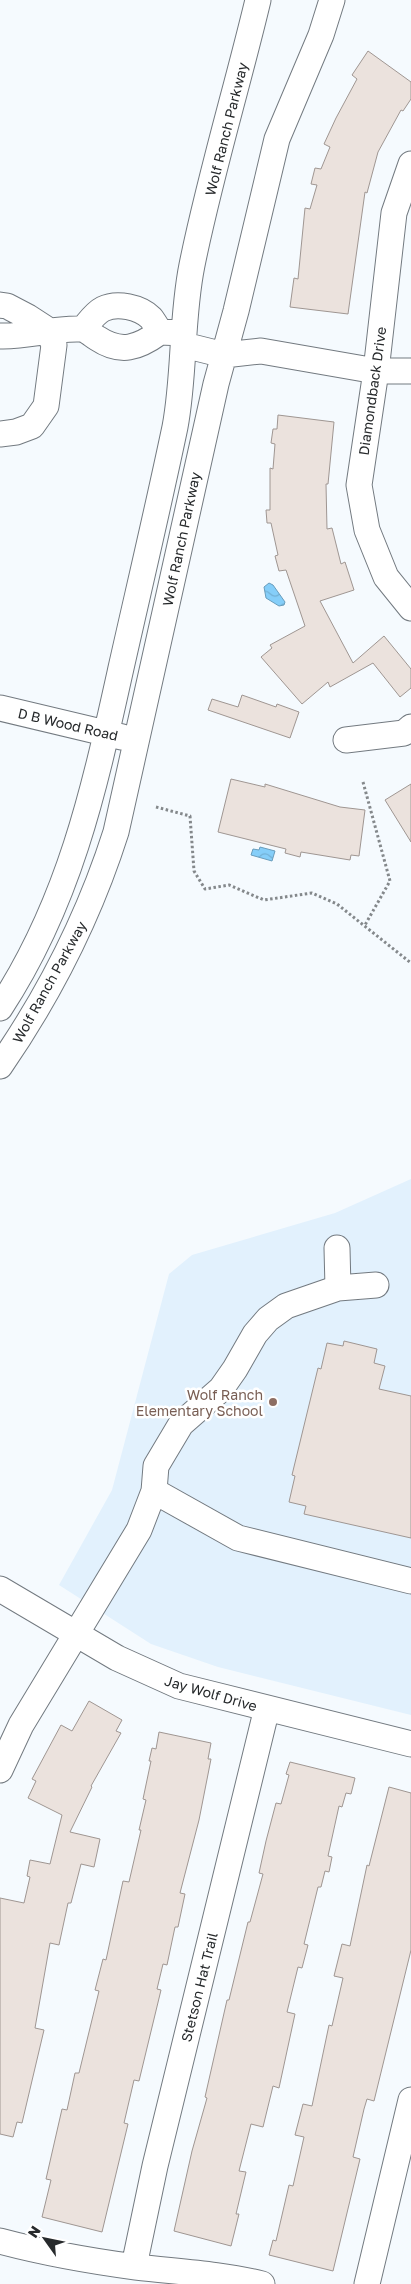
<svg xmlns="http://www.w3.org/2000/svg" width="411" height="2284" font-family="'Golos Text',sans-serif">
  <defs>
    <pattern id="water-waves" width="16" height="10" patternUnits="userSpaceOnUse" patternTransform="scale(1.25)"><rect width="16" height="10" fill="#85cef9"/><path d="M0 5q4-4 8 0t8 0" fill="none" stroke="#73b1d6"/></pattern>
  </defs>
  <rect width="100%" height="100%" fill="#f5fafe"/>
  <path fill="#e2f1fd" d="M411,1179v536l-193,-48 -67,-23 -92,-59 53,-95 57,-216 23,-19 143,-42z"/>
  <path fill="url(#water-waves)" stroke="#699dbc" d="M269,583l4,2 12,17 -1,3 -5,1 -13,-8 -2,-11z
    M260,847l15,4 -3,10 -21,-6 2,-6 6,1z"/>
  <path fill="#ebe2dd" stroke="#9f9692" d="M368,51l43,31v17l-8,12 -2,-1 -23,42 -11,41 -2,-1 -17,122 -58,-7 4,-29 4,1 7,-71 5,1 7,-24 -6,-1 4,-16 6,1 9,-22 -6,-3 12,-26 21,-39 -5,-4z
    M278,415l56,7 -6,62h-2l1,45 5,-1 9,36 4,-2 9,28 -34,11 33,62 31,-27 27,33v19l-11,9 -27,-34 -43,24 -2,-5 -26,22 -41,-47 11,-9 -2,-3 35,-19 -19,-56 -7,1 -4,-15 3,-1 -7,-32h-4l-1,-13h4v-42l3,1 2,-25 -4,-1 2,-14h4z
    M242,695l34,12 1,-3 22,8 -9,26 -82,-28 4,-11 26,8z
    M231,779l34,8v-3l75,23 25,3 -6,46 -8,-1 -1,5 -49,-8 -1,5 -15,-4 1,-4 -68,-17z
    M411,784v58l-26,-42z
    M344,1341l33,8 -3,14 11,3 -6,23 32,7v142l-107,-24 2,-8 -17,-4 6,-26 -3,-1 26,-107 3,1 6,-26 16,3z
    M89,1701l33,19 -6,11 5,2 -30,53 1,1 -22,45 30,7 -6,28 -13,-3 -10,39h-3l-9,42 -9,-2 -15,85 9,2 -22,93 -5,-1 -4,15 -13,-3v-236l24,5 6,-26 -3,-1 3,-16 20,4 12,-49 -34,-17 8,-17 -4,-2 29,-54 11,6z
    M159,1732l52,11 -3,16h3l-12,61 -19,73 5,1 -7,33h-3l-8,38 -4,-1 -6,25 4,1 -22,91 -5,-1 -10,43 4,1 -26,108 -60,-15 9,-37 -5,-1 16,-70 5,1 8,-37h4l20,-82 -4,-1 8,-31 3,1 17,-79 6,1 12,-52h-2l7,-30 -3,-1 8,-38h-2l3,-13 4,1z
    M290,1762l65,16 -4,16 -5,-1 -4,14 -3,-1 -11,50 4,1 -3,15 -4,-1 -4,16h-3l-14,57 4,1 -6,23 -4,-1 -11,45 8,2 -16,74 -6,-2 -10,41 -12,-3 -12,47 7,1 -10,42h3l-8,32 -57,-15 18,-80 15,-53 -2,-1 22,-97h2l19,-78h2l13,-48 -4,-1 7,-32 10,-38 5,1 8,-29 -3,-1z
    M389,1787l22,6v157l-37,151 -7,-2 -3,10 -11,48 7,2 -27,112 -64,-16 4,-15 3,1 13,-56 4,1 11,-49 -9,-2 8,-31 9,2 17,-81 3,1 11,-48 -9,-2 8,-32 8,2 17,-81 2,1z"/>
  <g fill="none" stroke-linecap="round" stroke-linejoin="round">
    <g stroke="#737a80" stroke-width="27">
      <path id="minor" d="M411,164l-17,49 -18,158 -17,114 8,45 19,47 25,31
        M0,305l7,1 21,11 20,13 6,15 -8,61 -14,20 -16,6 -16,2
        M83,329c6,-7 12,-16 20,-20 14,-7 37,-2 48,9 3,4 6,9 9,14
        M0,336c27,1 53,-8 80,-7 6,0 12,6 17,9 24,16 41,10 63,-6l24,1
        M184,345l40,10 37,-4 115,20h35
        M0,708l122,29
        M346,740l58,-7 7,-6
        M0,1008c70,-107 94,-218 121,-340 18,-80 37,-160 54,-241 10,-53 6,-108 17,-162 18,-89 45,-177 66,-265
        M0,1066c51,-74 89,-149 116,-234l100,-448 20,-73 41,-172 44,-104 11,-35
        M337,1248l1,40
        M154,1491l84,47 173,43
        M0,1589l117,69 62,28 232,58
        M0,1770l21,-45 118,-195 15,-39 2,-25 25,-42 40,-35 14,-20 20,-35 13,-15 18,-13 52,-18 38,-3
        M0,2241c45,12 91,20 136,26 43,5 85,7 126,17
        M134,2266l21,-100 112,-458
        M367,2284l44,-184"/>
    </g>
    <path stroke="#84888b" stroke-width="3" stroke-dasharray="2.5 2.5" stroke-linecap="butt" d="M363,782l27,99 -25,44
      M156,807l34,9 4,55 11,18 24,-4 35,15 48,-7 25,11 74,59"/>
    <use href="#minor" stroke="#fff" stroke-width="25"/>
  </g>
  <circle fill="#8d6e63" stroke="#fff" stroke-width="2" cx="273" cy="1402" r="5"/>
  <g text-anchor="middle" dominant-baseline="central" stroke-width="5" stroke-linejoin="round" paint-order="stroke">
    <g font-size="14" fill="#272a2c" stroke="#fff">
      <text transform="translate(226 129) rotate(-76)">Wolf Ranch Parkway</text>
      <text transform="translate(372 391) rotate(-82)">Diamondback Drive</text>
      <text transform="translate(181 539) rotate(-78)">Wolf Ranch Parkway</text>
      <text transform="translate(68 724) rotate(13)">D B Wood Road</text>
      <text transform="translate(49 982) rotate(-61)">Wolf Ranch Parkway</text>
      <text transform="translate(211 1693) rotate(16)">Jay Wolf Drive</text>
      <text transform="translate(199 1987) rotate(-76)">Stetson Hat Trail</text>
    </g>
    <g font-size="14" fill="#785e54" stroke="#fff" text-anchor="end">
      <text x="263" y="1394">Wolf Ranch<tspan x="263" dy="16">Elementary School</tspan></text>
    </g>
  </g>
  <g transform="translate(45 2239) rotate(303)" stroke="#ffffff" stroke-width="4" paint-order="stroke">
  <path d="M0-4L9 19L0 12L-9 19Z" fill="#272a2c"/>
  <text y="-8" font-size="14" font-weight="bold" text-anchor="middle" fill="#272a2c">N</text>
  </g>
</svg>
